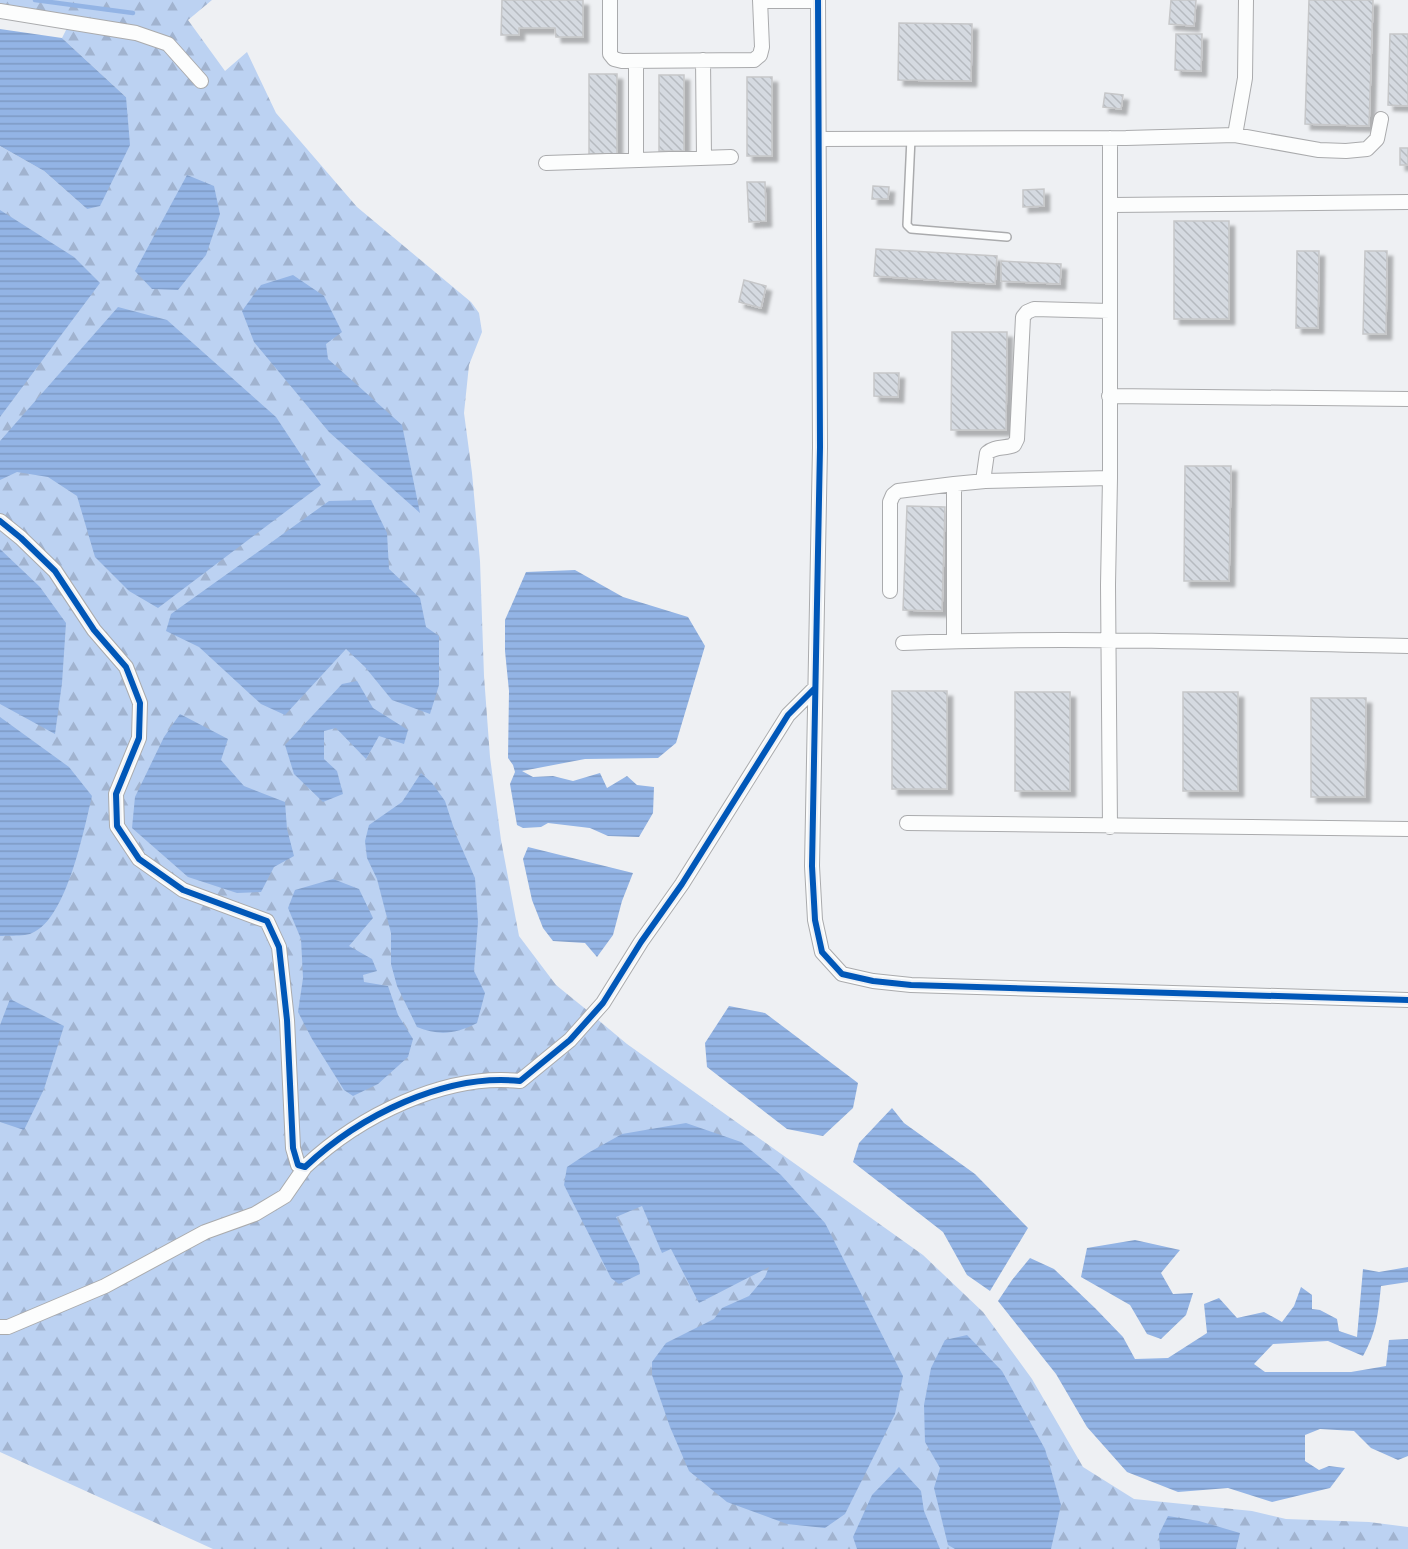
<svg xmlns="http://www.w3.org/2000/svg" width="1408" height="1549" font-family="Literata,serif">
  <defs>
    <pattern id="forest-firs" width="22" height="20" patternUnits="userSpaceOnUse" patternTransform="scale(1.5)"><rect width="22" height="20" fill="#bcd2f2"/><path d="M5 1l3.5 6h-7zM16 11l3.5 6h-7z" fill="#a1b3cf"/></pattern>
    <pattern id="water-rules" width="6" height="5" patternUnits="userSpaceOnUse" patternTransform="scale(1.5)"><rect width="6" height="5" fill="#93b4e5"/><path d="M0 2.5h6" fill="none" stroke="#7e9ac4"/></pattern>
    <pattern id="building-back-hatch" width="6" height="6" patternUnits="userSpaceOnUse" patternTransform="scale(1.5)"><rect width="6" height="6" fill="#d5dae1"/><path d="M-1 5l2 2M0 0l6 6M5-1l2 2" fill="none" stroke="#b6bac0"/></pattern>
    <filter id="shadow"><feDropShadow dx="5.5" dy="5.5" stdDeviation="1.5" flood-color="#0004"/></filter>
  </defs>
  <rect width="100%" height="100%" fill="#eef0f3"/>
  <path fill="url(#forest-firs)" d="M0,0h212l-24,20 37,51 22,-19 29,61 81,94 114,95 8,11 3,19 -13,33 -5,48 8,60 8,88 4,115 6,81 11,83 18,96 37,49 32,26 -22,25 -47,40 -11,-2 -76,10 -44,20 -85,57 -4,-14 -15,-201 -12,-29 -86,-32 -43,-30 -20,-31 -2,-29 25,-92 -48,-77 -73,-93 -25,-19v-368l44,25 43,38 39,-112 -64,-59 5,-10 -67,-23z
    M0,528l18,15 33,32 71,95 13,35 -2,31 -23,59 25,68 128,63 10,23 9,75 11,145 31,-12 40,-27 71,-35 72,-10 16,2 51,-42 23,-26 30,25 296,211 60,57 49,67 51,88 51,32 118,12 34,8 83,3 39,5v22h-1195l-213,-97z"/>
  <path fill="url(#water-rules)" d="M0,29l62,9 64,59 4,48 -30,61 -13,3 -43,-38 -44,-25z
    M187,175l27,11 6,28 -14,41 -28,35 -26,-1 -17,-18z
    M0,210l74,47 26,26 -100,134z
    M293,275l31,21 18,36 -16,12 2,15 74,66 18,88 -91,-81 -75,-90 -12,-31 19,-26z
    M118,307l49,13 109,97 45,68 -163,123 -29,-17 -34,-34 -18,-61 -29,-19 -31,-5 -17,8v-39z
    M371,500l16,33 2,36 31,29 6,29 13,9v49l-9,29 -38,-14 -27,-33 -19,-18 -61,66 -24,-11 -62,-57 -33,-16 5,-17 158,-113z
    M0,549l40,38 26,36 -4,60 -7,51 -55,-30z
    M575,570l48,27 65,20 17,29 -29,97 -18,15 -73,1 -63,12 11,6 20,-1 20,5 27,-8 7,15 20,-12 10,9 17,2 -1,26 -14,24 -31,-1 -18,-8 -42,-5 -7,4 -18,1 -6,-3 -7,-41 5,-12 -2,-7 -5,-7 1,-67 -4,-40v-31l21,-48z
    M357,681l16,27 35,22 -4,14 -25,-8 -13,23 -30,-31 -12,3v28l13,12 6,23 -20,8 -29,-28 -9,-29 57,-61z
    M180,714l48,25 -7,21 23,26 41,16 2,27 7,27 -20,11 -13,25 -24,1 -49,-16 -56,-49 3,-31 29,-60z
    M0,717l69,50 23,29c-8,33 -25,123 -60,137 -8,4 -23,2 -32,3z
    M421,773l11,10 13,18 11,34 19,43 3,44 -4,49 11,22 -8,30c-21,11 -38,13 -60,4l-20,-41 -6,-22v-31l-14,-54 -10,-21 -2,-17 4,-16 33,-23z
    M528,847l105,26 -11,28 -9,34 -16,22 -12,-14 -32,-2 -10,-13 -11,-28 -9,-41z
    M333,879l26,10 14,29 -24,28 23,13 5,12 -14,4 1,7 24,4 10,29 15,24 -5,18 -30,27 -25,12 -9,-6 -32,-51 -14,-27 5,-34 -2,-39 -13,-31 7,-18z
    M10,999l54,27 -20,63 -20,41 -24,-8v-97z
    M729,1006l36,7 93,70 -5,25 -30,28 -36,-7 -80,-62 -2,-24z
    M892,1108l12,15 71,51 53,54 -38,63 -23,-16 -24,-43 -90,-70 6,-19z
    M686,1123l55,19 40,33 44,48 78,153 -8,38 -50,100 -20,14 -38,-4 -60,-22 -38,-31 -19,-44 -18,-52v-13l14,-19 48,-24 8,-11 27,-12 16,-19 4,-10 -70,36 -28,-54 -9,4 -20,-47 -26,11 23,47 1,10 -21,10 -8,-6 -47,-93 3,-18 21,-14 34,-19z
    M1135,1240l45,10 -19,23 12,21 20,-1 -7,22 -25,24 -14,-5 -17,-29 -49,-28 6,-29z
    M1030,1258l24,11 41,39 28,29 12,22 33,-1 39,-25 -3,-29 15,-6 18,20 27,-6 18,10 12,-16 7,-19 11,8v14l8,1 17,9 2,12 18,6 6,-68 16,3 29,-5v15l-27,4c-3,28 -4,45 -18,70l-35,-15 -55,3 -19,20 11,8h86l35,-6 3,-26 19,-1v117l-10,4 -27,-12 -17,-17 -34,-2 -15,6v26l14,9 10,-4 16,2 -15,20 -58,14 -44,-14 -50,4 -51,-20 -40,-45 -31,-53 -58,-73 14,-21z
    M967,1335l35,36 43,78 16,56 -10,44h-96l-7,-4 -14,-57 6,-20 -15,-26 -1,-37 7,-37 14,-28z
    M899,1467l22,24 3,20 16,38h-83l-4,-12 19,-42z
    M1168,1516l31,5 41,12 -4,16h-76l-1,-15z"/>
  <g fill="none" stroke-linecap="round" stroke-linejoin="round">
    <path stroke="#93b4e5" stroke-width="4.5" d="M35,0l98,13"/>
  </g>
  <path fill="url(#building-back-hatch)" stroke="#c6c7c9" stroke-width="1.5" filter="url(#shadow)" d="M502,0h81v37h-27l-1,-9h-36v7h-18z
    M1171,0h25l-2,26 -25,-2z
    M1309,0h64l-4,126 -64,-2z
    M899,23l73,1 -1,57 -73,-1z
    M1176,34h26l-1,37 -26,-1z
    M1390,34h18v72l-20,-1z
    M589,74h28v80h-28z
    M659,75h25v76h-25z
    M747,77h25v79h-25z
    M1105,93l18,2 -2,14 -18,-2z
    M1400,148h8v17h-8z
    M747,182h18l1,39 -17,1z
    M873,186l16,1 -1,12h-16z
    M1044,189v17l-21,1v-17z
    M1174,221h55v98h-55z
    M876,249l121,7 -2,28 -121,-8z
    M1297,251h22l-1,77h-22z
    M1365,251h22l-1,83h-23z
    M1001,261l60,3 -1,20 -59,-3z
    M744,280l22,6 -5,22 -22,-6z
    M952,332h55l-1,98h-55z
    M874,373h25l-1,24 -24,-1z
    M1185,466h46l-2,115h-45z
    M907,506l38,1 -3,104 -39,-1z
    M892,691h55v98h-55z
    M1015,692h55v99h-55z
    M1183,692h55v99h-55z
    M1311,698h55l-1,99h-54z"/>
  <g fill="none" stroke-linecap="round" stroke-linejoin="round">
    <g stroke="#aaabad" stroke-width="10">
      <path id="lane" d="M911,138l-4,87 4,4 96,8"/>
    </g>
    <g stroke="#aaabad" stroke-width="16">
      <path id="street" d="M610,0v54l4,5 8,2 132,-1 6,-5 2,-8 -2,-47
        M818,0l2,447 -8,419 3,54 7,32 20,22 31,7 38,4 497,15
        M760,1h58
        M0,11l136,22 32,11 33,37
        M703,60l1,98
        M636,61v99
        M1235,135l10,-57 1,-78
        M819,139l307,-1 109,-3 84,15 27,1 21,-2 10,-10 4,-20
        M546,163l185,-6
        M1112,205l296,-3
        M1109,396l299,3
        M983,481l4,-28c8,-7 17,-4 27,-8l3,-6 6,-122 4,-5 7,-3 76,2
        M0,521l21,17 34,33 39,59 32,37 14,36 -1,35 -23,56 1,32 22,33 44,31 84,31 12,26 8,73 6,128 5,17 7,2c54,-51 140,-94 215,-86l50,-41 33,-37 38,-61 41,-58 106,-169 27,-27
        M890,591v-89l3,-7 5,-4 56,-7
        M954,641v-157l31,-3 125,-3
        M903,643c168,-7 337,0 505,3
        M907,823l501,6
        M1110,827l-2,-242 2,-107v-340
        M0,1327h8l97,-41 100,-54 50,-18 30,-18 20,-29"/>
    </g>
    <use href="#lane" stroke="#fcfdfd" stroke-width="7"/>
    <use href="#street" stroke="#fcfdfd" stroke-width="14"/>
    <g stroke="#ecf0f5" stroke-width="10">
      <path id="cycleway" d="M818,0l2,447 -8,419 3,54 7,32 20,22 31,7 38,4 497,15
        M0,521l21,17 34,33 39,59 32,37 14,36 -1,35 -23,56 1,32 22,33 44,31 84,31 12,26 8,73 6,128 5,17 7,2c54,-51 140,-94 215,-86l50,-41 33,-37 38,-61 41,-58 106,-169 27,-27"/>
    </g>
    <use href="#cycleway" stroke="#0057b8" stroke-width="6"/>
  </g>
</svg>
